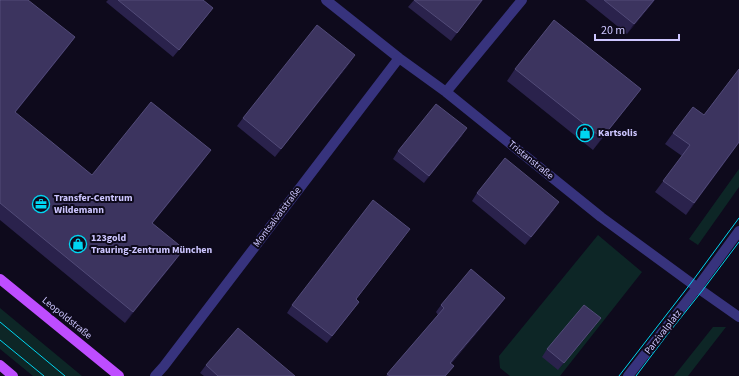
<svg xmlns="http://www.w3.org/2000/svg" width="739" height="376" font-family="'Source Sans 3',sans-serif">
  <rect width="100%" height="100%" fill="#0e0a1c"/>
  <path fill="#0d2626" d="M739,169v18l-41,58 -9,-6z
    M598,235l44,37 -82,104h-50l-10,-8 -1,-12z
    M0,308l82,68h-49l-33,-27z
    M713,327h13l-38,49h-14z"/>
  <g fill="none" stroke-linecap="round" stroke-linejoin="round">
    <path stroke="#37337d" stroke-width="10" d="M326,0l73,58 47,34 155,125 101,74 37,26
      M446,92l76,-92
      M155,376l9,-10 235,-308
      M628,376l69,-88 42,-57"/>
    <path stroke="#be4dff" stroke-width="10" d="M0,279l119,97
      M0,365l13,11"/>
    <path stroke="#00d6f1" stroke-width="1" d="M0,322l65,54
      M0,340l44,36
      M619,376l72,-93 48,-65
      M636,376l31,-41 35,-44 37,-49"/>
  </g>
  <path fill="#2a224c" d="M108,0h95l10,8 -6,8 -34,41 -67,-55z
    M414,0h69l-32,41 -43,-34z
    M585,0h70l-28,34z
    M0,1l75,36 -8,11 -52,65 77,62 111,-14 -51,63 24,36 -51,63 -125,-103z
    M350,63l-75,94 -38,-31 6,-8z
    M515,69l126,20 -9,12 -39,49 -86,-69z
    M739,69v74l-53,72 -31,-23 27,-36 -17,-12 8,-11 31,-18z
    M462,136l-38,47 -31,-24 5,-8z
    M477,193l77,17 -29,35 -53,-44z
    M404,237l-48,62 3,3 -32,41 -40,-30 5,-8z
    M505,298l-5,7 -49,59 3,2 -8,10h-60l52,-61 -2,-3 5,-7z
    M595,326l-37,44 -16,-13 5,-8z
    M206,365l89,11h-91l-4,-3z"/>
  <path fill="#181130" d="M482,0h1l-32,41 6,-8z
    M654,0h1l-28,34 7,-10z
    M75,37l-8,11 -60,75 8,-11z
    M355,55l-5,8 -75,94 6,-8z
    M641,89l-9,12 -39,49 9,-12z
    M467,128l-5,8 -38,47 5,-7z
    M739,142v1l-53,72 8,-12z
    M211,150l-8,11 -59,73 8,-11z
    M559,202l-5,8 -29,35 6,-8z
    M410,229l-6,8 -54,70 6,-8z
    M184,249l-8,11 -51,63 8,-11z
    M505,298l-5,7 -55,65 5,-7z
    M359,302l-5,7 -27,34 5,-7z
    M601,318l-6,8 -37,44 6,-7z"/>
  <path fill="#3c345f" stroke="#524b78" d="M1,0h27l47,37 -60,75 77,63 59,-73 60,48 -59,73 32,26 -51,63 -133,-109v-202z
    M118,0h85l10,8 -34,42z
    M414,0h68l-25,33z
    M604,0h50l-20,24z
    M554,20l87,69 -39,49 -87,-69z
    M317,25l38,30 -74,94 -38,-31z
    M739,69v73l-45,61 -31,-22 27,-36 -17,-12 20,-26 11,8z
    M436,104l31,24 -38,48 -31,-25z
    M505,158l54,44 -28,35 -54,-44z
    M373,200l37,29 -54,70 3,3 -27,34 -40,-31z
    M471,269l34,29 -55,65 4,3 -9,10h-55l-3,-2 57,-66 -3,-3z
    M584,305l17,13 -37,45 -17,-14z
    M238,328l57,48h-77l-12,-11z"/>
  <defs>
    <g id="shop-ring" transform="scale(0.9)"><circle r="9.5" fill="#0e0a1c" stroke="#00d6f1" stroke-width="1.5"/><path d="M-5-2.5h2.3a2.7 3.5 0 0 1 5.4 0H5L5.5 6h-11ZM-1.5-2.5h3a1.5 2.3 0 0 0-3 0Z" fill="#00d6f1"/></g>
    <g id="office-ring" transform="scale(0.9)"><circle r="9.5" fill="#0e0a1c" stroke="#00d6f1" stroke-width="1.5"/><path d="M-6-3h4V-5.5h4V-3h4V5H-6ZM-1-4.5V-3h2v-1.5ZM-6 0V1H6V0Z" fill="#00d6f1"/></g>
  </defs>
  <g fill-rule="evenodd">
    <use href="#shop-ring" x="585" y="133"/>
    <use href="#office-ring" x="41" y="204"/>
    <use href="#shop-ring" x="78" y="244"/>
  </g>
  <g text-anchor="middle" dominant-baseline="central" stroke-width="4" stroke-linejoin="round" paint-order="stroke">
    <g font-size="10" font-weight="bold" fill="#cdc6ff" stroke="#0e0a1c" text-anchor="start">
      <text x="598" y="133">Kartsolis</text>
      <text x="54" y="198">Transfer-Centrum<tspan x="54" dy="12">Wildemann</tspan></text>
      <text x="91" y="238">123gold<tspan x="91" dy="12">Trauring-Zentrum München</tspan></text>
    </g>
    <g font-size="10" fill="#cdc6ff" stroke="#0e0a1c">
      <text transform="translate(531 160) rotate(39)">Tristanstraße</text>
      <text transform="translate(277 217) rotate(-53)">Montsalvatstraße</text>
      <text transform="translate(67 318) rotate(39)">Leopoldstraße</text>
      <text transform="translate(663 332) rotate(-52)">Parzivalplatz</text>
    </g>
  </g>
  <path d="M595 34v6h84v-6" fill="none" stroke="#cdc6ff" stroke-width="2"/>
  <text x="601" y="34" font-size="12" fill="#cdc6ff" stroke="#0e0a1c" stroke-width="3" paint-order="stroke">20 m</text>
</svg>
